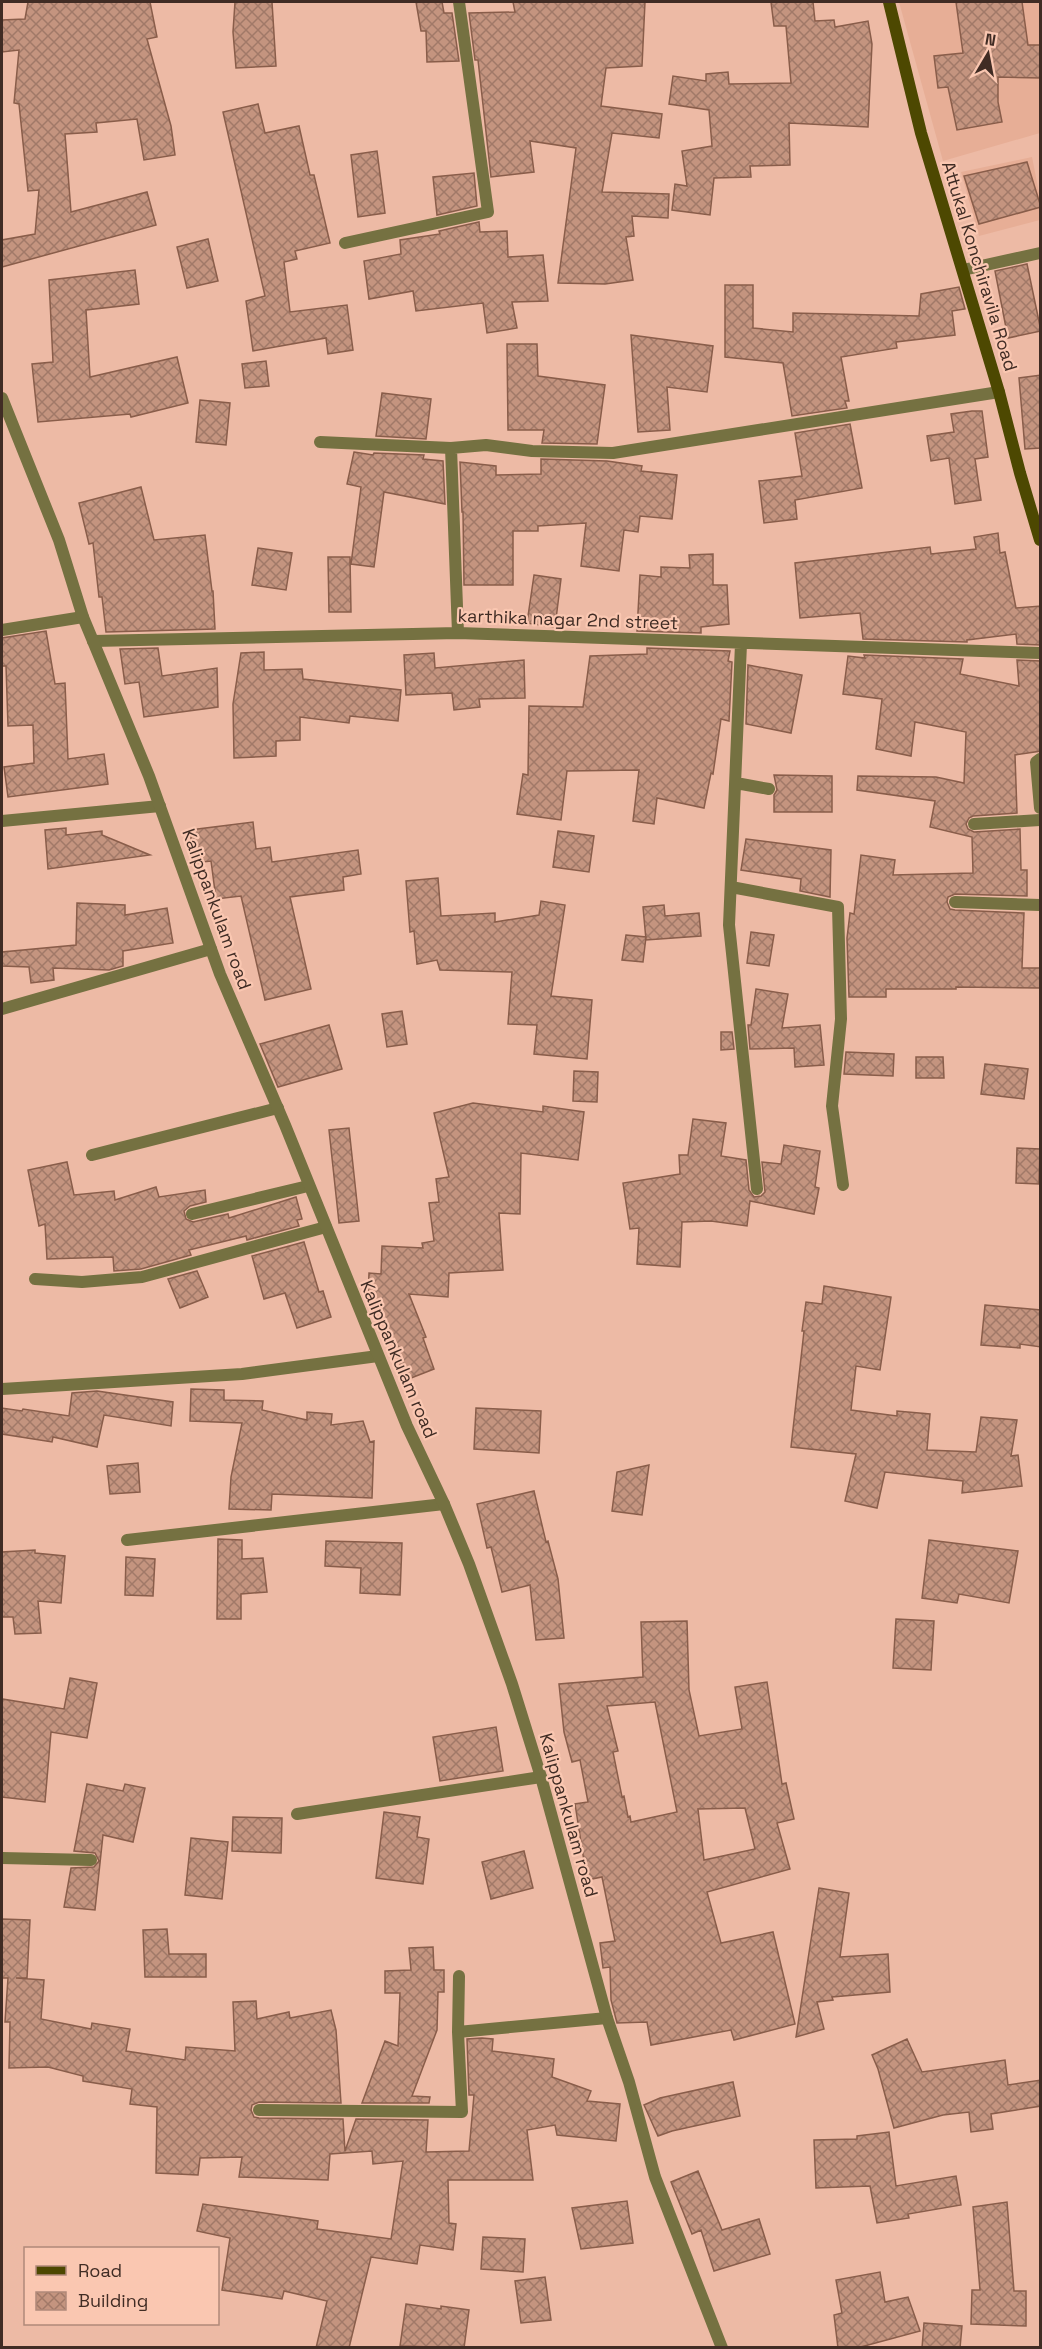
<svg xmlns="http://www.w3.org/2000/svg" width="1042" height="2349" font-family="'Space Grotesk',sans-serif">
  <defs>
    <pattern id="building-cross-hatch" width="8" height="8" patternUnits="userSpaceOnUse" patternTransform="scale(1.5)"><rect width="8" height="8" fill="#c4947f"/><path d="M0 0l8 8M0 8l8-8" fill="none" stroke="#a17968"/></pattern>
  </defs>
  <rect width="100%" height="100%" fill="#edbaa5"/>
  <path fill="#e7ae96" d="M899,2h141v131l-97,28z
    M1032,157l8,41v22l-61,16 -18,-64z"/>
  <path fill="url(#building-cross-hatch)" stroke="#895d4a" stroke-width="1.5" fill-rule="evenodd" d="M28,2h122l7,35 -10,2 24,87 4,29 -31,5 -7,-41 -41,4 1,9 -32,2 6,78 76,-20 9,33 -154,42v-27l33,-6 4,-44 -11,1 -9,-87 -5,-1 5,-53 -17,2v-32l23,-1z
    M235,2h37l4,64 -40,2 -3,-36z
    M416,2h26l2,11h8l7,48 -32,1 -1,-31h-5z
    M513,2h132l-3,64 -36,2 -5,38 61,8 -3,24 -47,-5 -10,59 67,2 -1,24 -36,-2 2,20 -8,1 7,43 -28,4 -47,-1 18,-135 -46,-7 4,31 -43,5 -13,-117h-3l-6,-47 46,-1z
    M771,2h42l2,19 19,-1 1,7 33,-6 4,23 -4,83 -79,-4 1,42 -40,1 1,11 -37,1 -4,37 -38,-5 3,-26 12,2 -5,-35 30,-5 -3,-36 -40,-6 4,-28 33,5v-7l22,-2 1,12 62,-1 -5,-57h-12z
    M956,2h66l6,43h13v33l-43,-1v25l4,20 -45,8 -9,-43 -10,1 -4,-32 29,-3z
    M258,104l7,29 34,-7 11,49h4l16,68 -35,8 2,8 -13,3 6,50 57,-7 6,45 -25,4 -2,-16 -73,13 -7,-50 19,-5 -42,-184z
    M377,151l8,62 -27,4 -7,-62z
    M1027,162l14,45 -62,17 -15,-48z
    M474,173l3,33 -40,9 -4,-38z
    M479,222l1,10 27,-1 1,26 35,-2 5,46 -36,1 5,26 -30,5 -4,-30 -67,8 -3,-20 -44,8 -5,-38 37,-7 -1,-14 40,-6 -1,-3z
    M208,239l10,42 -31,7 -10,-41z
    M1027,264l14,67 -33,7 -13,-67z
    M135,270l4,34 -53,6 4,67 87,-20 11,46 -57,14 -1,-3 -92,8 -6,-58 21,-2 -4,-82z
    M725,285h28v43l40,4v-19l126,3 2,-22 38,-7 6,22 -13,2 3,24 -59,7 1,6 -56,9 8,44h-4l2,7 -55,8 -9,-53 -58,-6z
    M631,335l82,11 -6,46 -40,-5 3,43 -32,2z
    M507,344h30l1,32 67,9 -8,59 -55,-1 2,-13h-36z
    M266,361l3,25 -24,2 -3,-24z
    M1041,375v73l-16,1 -6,-71z
    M382,393l49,6 -5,40 -50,-3z
    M200,400l30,3 -4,42 -30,-3z
    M972,411h10l6,46 -13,2 6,41 -26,4 -6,-46 -18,3 -4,-25 27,-4 -3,-18z
    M850,424l12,64 -67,12 2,19 -33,4 -5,-42 43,-5 -7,-43z
    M354,452l19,3 1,-2 50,2 -1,4 20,2 2,43 -61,-12 -10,75 -23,-3 10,-77 -14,-3z
    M541,459l66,2 35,5 -1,5 36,4 -5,44 -32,-3 -2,16 -14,-2 -5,41 -38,-5 5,-43 -48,3v5h-25v54h-49l-1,-73h-1l-2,-50 36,4v9l45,-1z
    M141,487l13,53 51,-5 7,56h1l2,38 -109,3 -4,-35h-3l-6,-54 -4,1 -10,-41z
    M998,533l2,20 5,-1 11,56 25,-2v39l-24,-1 -1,-10 -49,6v2l-104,-3 -3,-26 -60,5 -5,-55 135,-16 1,7 45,-5 -2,-12z
    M258,548l34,5 -6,37 -34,-5z
    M713,554v31h14l2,39 -28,3v6l-64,-2 3,-56 21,2v-10l29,1 -1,-13z
    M328,557h22l1,55h-22z
    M534,575l27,4 -6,48 -28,-4z
    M46,631l9,53 10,-1 3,76 36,-5 4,30 -100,13 -4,-30 30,-4 -1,-38 -25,1 -2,-60h-4v-28z
    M158,648l4,28 55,-8 1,39 -74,10 -5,-35 -14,2 -5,-35z
    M647,648l83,3 -2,10 4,1 -3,59 -8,-2 -8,55 -2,-1 -7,35 -47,-10 -3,26 -21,-3 6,-51 -72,1 -6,49 -44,-6 6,-40 5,1 1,-69 54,1 7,-51 57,-2z
    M264,652v18l38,-1 1,10 98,11 -3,31 -48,-5 -1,7 -49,-6v23l-24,1v15l-42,2 -1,-54 8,-51z
    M434,653l1,15 89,-8 1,38 -46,1 1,8 -26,3 -2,-17 -46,2 -2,-40z
    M864,655l99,4 -3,15 59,12 -2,-26 24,1v90l-26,4 2,58 -44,3 -4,2 -3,6 2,5 6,3 46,-3 1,41h6v26l-72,-2 -7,3 -1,5 3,7 5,1 69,3 -2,55h18v20l-84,-1v2h-70v8h-37l-2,-59 3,-25 4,1 7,-59 34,5 -2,15 80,-2 -1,-36 -42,-10 5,-26 -78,-11 1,-14 78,1 28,6 2,-51 -51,-10 -4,34 -35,-7 6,-50 -39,-5 5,-38 17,2z
    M748,665l54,10 -11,58 -45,-9z
    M774,775l58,1v36h-58v-17l3,-5z
    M253,822l3,27 14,-2 2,15 86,-12 3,24 -18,3 1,13 -54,7 21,92 -46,11 -24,-104 -25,3 -5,-38 -17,2 -4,-33z
    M66,828v7l36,-4v4l48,20 -102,14 -3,-39z
    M558,831l36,5 -5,36 -36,-5z
    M746,839l85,11 -1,47 -30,-6 1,-12 -60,-9z
    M438,878l3,38 54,-3v9l44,-7 2,-14 24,4 -14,91 41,4 -5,59 -53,-5 3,-29 -29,-1 4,-52 -72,-2 -3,-10 -20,4 -3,-33 -4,1 -4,-51z
    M77,903l48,2v10l42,-7 6,35 -50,8v15l-14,4 -56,-2 1,12 -23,3 -2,-16 -27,-1v-14l74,-7z
    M664,905l1,11 34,-3 2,23 -55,4 -3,-33z
    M751,932l23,3 -5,31 -22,-3z
    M626,935l20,2 -3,25 -21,-2z
    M756,989l32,5 -6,34 38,-3 4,40 -29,2 -1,-19 -44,1 -2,-24h3z
    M402,1011l5,33 -20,3 -5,-33z
    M329,1025l13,44 -64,18 -18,-43z
    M721,1032h11l2,17 -13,1z
    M846,1052l48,2 -1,22 -49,-2z
    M916,1057h27l1,21h-28z
    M985,1064l43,5 -4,30 -43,-5z
    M574,1071l24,1 -1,30 -24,-1z
    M473,1103l70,9v-6l41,6 -6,48 -57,-7 -1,61 -21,-1 4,57 -54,3 -1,24 -39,-3 17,43 -3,1 11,31 -28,11 -31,-82h-7l1,-25 12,1 1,-28 41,2 -1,-5 12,-2 -5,-38 10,-1 -3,-23 13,-2 -15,-64z
    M693,1119l33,4 -5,33 25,4 3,30 5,7 7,-1 4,-4 -3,-30 19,2 3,-19 36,6 -5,36 4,1 -5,26 -64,-13 -3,25 -36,-5 -29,1 -2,45 -43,-3 2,-36 -9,1 -7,-46 57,-9 -1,-19h9z
    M349,1128l10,93 -20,2 -10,-93z
    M1017,1148l23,1 -1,35 -23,-1z
    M67,1162l7,33 40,-4 1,9 41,-13 3,10 46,-7 1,12 -16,4 -6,5 2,8 7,3 35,-8 1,4 67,-21 6,22 -5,1 2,6 -52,14 -1,-4 -57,14 2,5 -50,14 -27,2 -1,-14 -66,2 -2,-35 -6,2 -11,-56z
    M304,1242l15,50 4,-1 8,26 -34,11 -12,-35 -21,6 -12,-43z
    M197,1271l11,26 -28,11 -12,-29z
    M824,1286l67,11 -11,73 -24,-4 -5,44 46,6v-5l33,3 -3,36 49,2 5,-35 36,3 -6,36 7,-1 4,31 -60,7 1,-12 -78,-9 -8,36 -32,-7 11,-47 -65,-7 13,-116h-2l4,-29 16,2z
    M985,1305l56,5v37l-21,-3v4l-39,-3z
    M191,1389l33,1v10l39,1 -1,9 45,10v-8l25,2 -1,11 32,-4 7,21 4,-1 -2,57 -100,-4 -1,16 -42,-1 2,-32 11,-54 -52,-2z
    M97,1391l76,11 -2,24 -67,-11 -7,32 -44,-10 -1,5 -50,-8v-26l20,3 1,-2 46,7 3,-23z
    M476,1408l65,3 -2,42 -65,-4z
    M138,1463l2,29 -30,2 -3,-28z
    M649,1465l-7,50 -30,-4 5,-39z
    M534,1491l12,51 2,-1 10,38 6,59 -28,2 -6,-55 -28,7 -11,-45 -4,1 -10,-44z
    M218,1539l24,1v19l21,-1 4,34 -26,2v25h-24z
    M929,1540l89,11 -9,52 -50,-9 -2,9 -35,-5z
    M326,1541l76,2 -2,52 -40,-2 1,-25 -36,-2z
    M35,1550v3l30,3 -4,47 -23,-2 3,32 -26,1 -2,-17h-11v-65z
    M126,1557l29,2 -2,37 -28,-1z
    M896,1619l38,2 -3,49 -38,-2z
    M687,1621l2,69 10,46 43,-7 -7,-42 32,-5 15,102 4,-1 8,36 -17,4 13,46 -83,23 14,51 52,-11 22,92 -61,16 -3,-10 -80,15 -4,-23 -30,1 -6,-23 -1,-33 -7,1 -3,-25 15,-2 -13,-64 -15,3 -12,-76 13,-2 -8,-42 -8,2 -8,-30 -5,-48 84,-7 -2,-55zM655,1702l22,110 -46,10 -1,-6 -2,1 -4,-21 -2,1 -9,-45 5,-1 -11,-45zM745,1808l10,41 -51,11 -6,-51z
    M70,1678l27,5 -10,55 -36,-6 -6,70 -43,-5v-98l62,10z
    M496,1727l7,44 -63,10 -7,-44z
    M87,1784l36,7 2,-7 20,4 -12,54 -30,-7 -8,75 -31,-3 7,-39 23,-1 5,-6 -4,-8 -21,-2z
    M384,1812l36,5 -3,20 12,2 -6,45 -47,-6z
    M233,1817l49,1 -1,35 -49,-2z
    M191,1838l37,4 -6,57 -37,-4z
    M524,1851l9,37 -42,11 -9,-37z
    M819,1888l30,5 -9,64 48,-3 2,38 -58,5 1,3 -16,2 7,27 -28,8z
    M2,1919l28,1 -3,58h-11l28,2 -3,39 50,10 1,-6 38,6 -4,22 59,9 1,-13 49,4 -2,-49 23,-1 1,18 32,-7 1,6 41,-8 5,20 5,73 -82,-1 -7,3 -1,5 3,7 5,1 84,1 2,32 11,-32 72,1 -2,32 43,-1 5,-56h-5l-2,-56 15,-1 11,1 -1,12 62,8 -2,18 39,14 -4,10 33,3 -4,37 -59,-6 -2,-10 -28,5 6,50h-85l1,43 7,1 -3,26 -33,-5 -3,19 -46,-7 -22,91h-33l11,-47 -43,-10 -2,8 -60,-9 8,-52 -33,-7 6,-27 115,17 -1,8 74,10 12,-78 -30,3 -1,-13 -42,3 -2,26 -89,-3 3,-20 -42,1 -2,17 -42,-2 1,-66 -27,-3 2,-15 -49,-8v-5l-35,-9 -39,1 1,-46h-5l3,-44h-6z
    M167,1929l2,25h37v23h-61l-2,-47z
    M433,1947l1,23h10v22h-6l-1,38 -25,66 18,1 -1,6h-67l23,-62 13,5 2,-53h-15v-22l26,-1 -2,-22z
    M907,2039l15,33 83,-12 3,25 33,-5v26l-50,8 2,15 -22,3 -2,-20 -26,3 -49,13 -16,-59 -6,-14z
    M733,2082l7,34 -68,15 -14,5 -14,-31 16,-7z
    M889,2132l7,54 60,-10 5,29 -53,9 1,4 -32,5 -7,-37 -54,2 -2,-48 43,-1v-3z
    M698,2171l24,59 37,-11 11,35 -56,17 -13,-41 -9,4 -21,-52z
    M627,2201l6,42 -52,6 -9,-41z
    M1007,2202l7,89h12v35l-55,-2 1,-34h8l-7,-83z
    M483,2237l42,2 -2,33 -42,-3z
    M880,2272l5,30 23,-5 12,34 -63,17h-19l-4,-33 8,-2 -6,-33z
    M545,2277l6,43 -30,3 -6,-42z
    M406,2304l35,5v-3l28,4 -5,38 -64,-2z
    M924,2323l38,3 -2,22h-38z"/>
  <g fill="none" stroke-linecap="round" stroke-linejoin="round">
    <path stroke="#757141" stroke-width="12" d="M345,243l143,-31 -29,-210
      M963,270l77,-17
      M320,442l131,6
      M2,630l81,-13
      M458,633l-7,-185 35,-3 46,6 81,2 386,-61
      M93,641l365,-8 582,20
      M741,644l-12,281 28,264
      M1040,759l-4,3 4,46
      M736,783l33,6
      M2,821l158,-15
      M974,824l66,-4
      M731,887l107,20 3,112 -9,87 11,79
      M955,902l85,3
      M2,1009l209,-60
      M92,1155l186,-47
      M192,1214l116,-28
      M35,1279l47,3 60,-5 184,-50
      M2,1389l240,-15 136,-18
      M127,1540l317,-36
      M297,1814l244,-37
      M2,1858l89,2
      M458,2032l1,-56
      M259,2110l203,2 -4,-80 149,-14"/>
    <path stroke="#757141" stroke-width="12" d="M2,398l57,142 24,77 66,159 71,198 65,151 122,301 37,78 25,60 43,120 29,93 66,241 22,64 26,95 67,171"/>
    <path stroke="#4d4801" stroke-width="12" d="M889,2l32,131 78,259 21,81 20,67"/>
  </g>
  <g text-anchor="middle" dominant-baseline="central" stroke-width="4.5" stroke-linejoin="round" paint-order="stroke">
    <g font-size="18" fill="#402c24" stroke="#fac7b1">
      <text transform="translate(980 266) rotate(73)">Attukal Konchiravila Road</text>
      <text transform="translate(568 619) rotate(2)">karthika nagar 2nd street</text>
      <text transform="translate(217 909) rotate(70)">Kalippankulam road</text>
      <text transform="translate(399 1359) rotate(67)">Kalippankulam road</text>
      <text transform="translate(569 1815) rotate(74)">Kalippankulam road</text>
    </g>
  </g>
  <rect width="1042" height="2349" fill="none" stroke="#402c24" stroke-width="6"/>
  <rect x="24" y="2247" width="195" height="78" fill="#fac7b1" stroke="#b08979" stroke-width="1.5"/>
  <rect x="36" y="2266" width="30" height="9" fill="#4d4801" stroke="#b08979" stroke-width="1.5"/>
  <text x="78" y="2277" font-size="18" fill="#402c24">Road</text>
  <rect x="36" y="2292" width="30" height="18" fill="url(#building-cross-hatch)" stroke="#b08979" stroke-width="1.5"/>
  <text x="78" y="2307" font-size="18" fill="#402c24">Building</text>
  <g transform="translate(988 54) rotate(10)" stroke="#fac7b1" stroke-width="4.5" paint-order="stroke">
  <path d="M0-4.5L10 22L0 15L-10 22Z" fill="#402c24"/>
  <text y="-9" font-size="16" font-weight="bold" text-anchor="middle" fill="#402c24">N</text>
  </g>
</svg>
